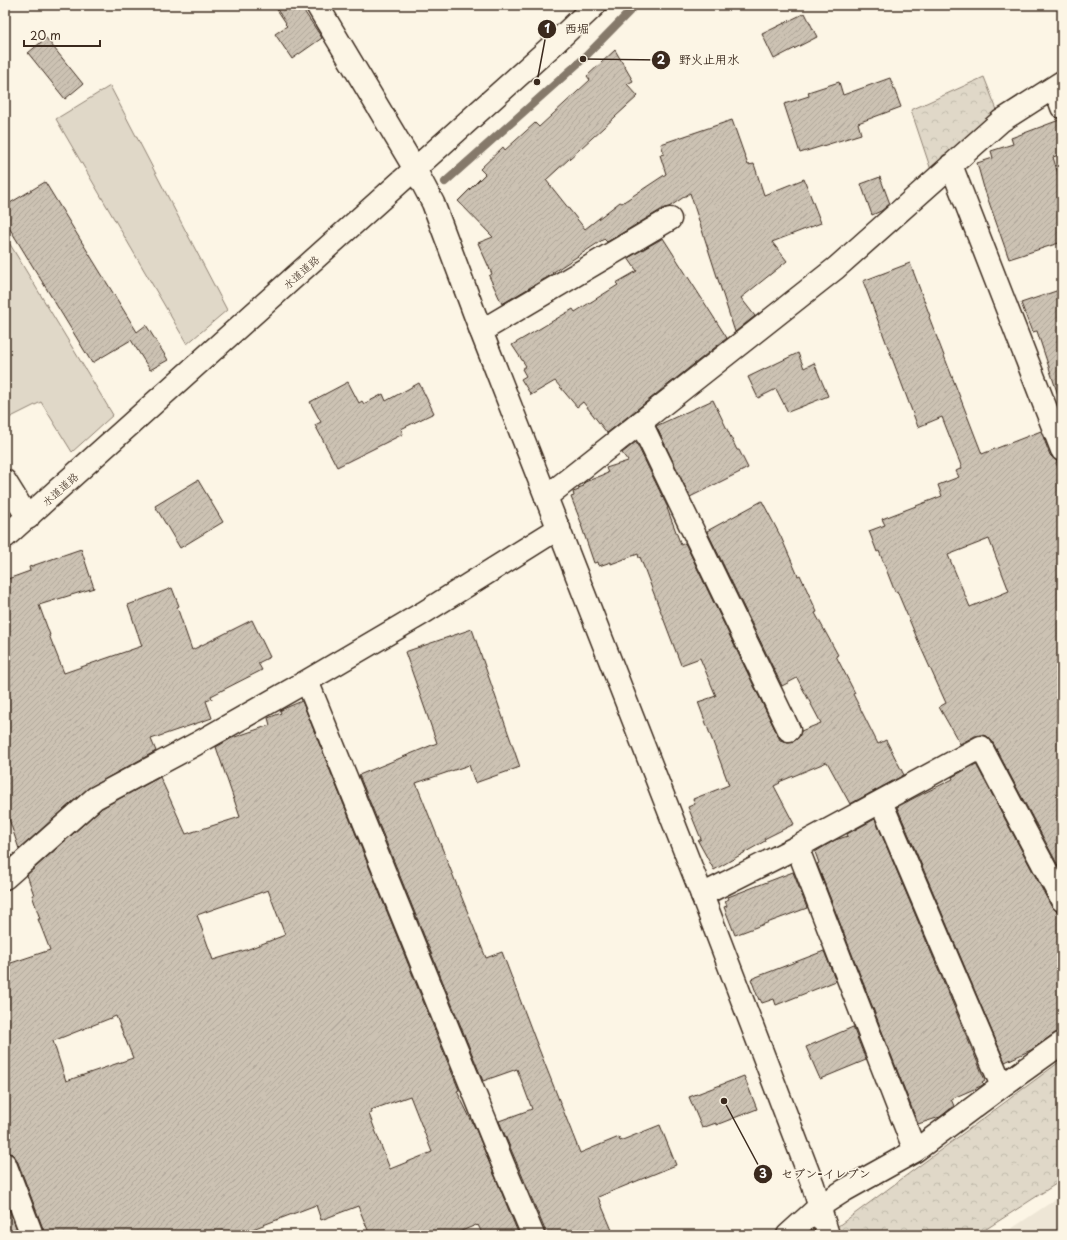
<svg xmlns="http://www.w3.org/2000/svg" width="1067" height="1240" font-family="'Playpen Sans','Klee One',sans-serif">
  <defs>
    <pattern id="forest-crowns" width="20" height="18" patternUnits="userSpaceOnUse"><rect width="20" height="18" fill="#e0d8c8"/><path d="M2 6a3 3 0 1 1 6 0M12 15a3 3 0 1 1 6 0" fill="none" stroke="#c1baab"/></pattern>
    <pattern id="building-hatch" width="6" height="6" patternUnits="userSpaceOnUse"><rect width="6" height="6" fill="#ccc2b3"/><path d="M-1 1l2-2M0 6l6-6M5 7l2-2" fill="none" stroke="#b0a79a"/></pattern>
  </defs>
  <rect width="100%" height="100%" fill="#fcf5e5"/>
  <filter id="ink" filterUnits="userSpaceOnUse"><feTurbulence type="fractalNoise" baseFrequency=".025" numOctaves="2"/><feDisplacementMap in="SourceGraphic" scale="8" xChannelSelector="R" yChannelSelector="G"/><feConvolveMatrix kernelMatrix="1 2 1 2 8 2 1 2 1" color-interpolation-filters="sRGB"/></filter>
  <g filter="url(#ink)">
    <path fill="#eee6d6" d="M1062,1195v40h-60z"/>
    <path fill="#e0d8c8" stroke="#8e8173" d="M110,86l117,224 -40,34 -131,-225z
      M5,236l108,179 -41,37 -31,-50 -36,18z"/>
    <path fill="url(#forest-crowns)" stroke="#8e8173" d="M984,77l15,38 -67,58 -21,-63z
      M1062,1060v120l-85,55h-151z"/>
    <g fill="none" stroke-linecap="round" stroke-linejoin="round">
      <path stroke="#85796b" stroke-width="8" d="M445,182l138,-123 53,-54"/>
    </g>
    <path fill="url(#building-hatch)" stroke="#3b2a1e" fill-rule="evenodd" d="M274,5h26l22,33 -30,21 -17,-25 12,-8 -2,-2 1,-1z
      M805,13l12,24 -43,22 -12,-25z
      M46,38l37,46 -18,15 -37,-46z
      M615,50l18,31 -6,3 11,12 -92,84 39,49 35,-27 2,1 44,-29 -6,-19 4,-1 -3,-10 71,-24 16,45 6,-1 10,31 40,-16 17,44 -49,19 15,19 -46,37 14,18 -20,16 -45,-139 -21,14 -5,1 -57,34 -3,-3 -52,34 1,1 -51,30 -13,-28 3,-2 -14,-31 15,-6 -35,-36 27,-27 -5,-5 23,-22 2,3 30,-27 4,4 51,-47 -3,-4z
      M890,78l11,29 -43,16 3,11 -61,19 -16,-49 25,-8 -1,-4 31,-10 4,13z
      M1062,119v35l-9,3 9,30v55l-53,17 -25,-71 -7,-25 16,-5 -2,-7 22,-7 -2,-6z
      M880,177l10,27 -9,7 -9,4 -11,-31z
      M45,182l92,150 9,-7 22,35 -18,10 -19,-30 -39,23 -87,-142v-15z
      M663,238l64,100 -120,95 -24,-31 -6,5 -22,-26 -24,14 -10,-16 5,-3 -4,-7 4,-3 -14,-21 61,-36 2,3 43,-27 -2,-2 21,-12 -9,-13z
      M910,263l20,53 -1,1 53,137 59,-23 9,24 4,4 3,2v1l-1,1 6,13v397l-70,-132 -5,-5 -6,-1 -6,1 -15,8 -21,-37 7,-4 -24,-53 -25,-59 -2,1 -16,-41 -2,1 -8,-21 16,-6 -3,-6 60,-23 -4,-11 21,-8 -3,-6 6,-3 -20,-51 -24,10 -55,-146zM989,539l20,52 -39,16 -22,-52z
      M1062,289v106h-4l-21,-64 -5,1 -11,-29z
      M798,353l6,15 10,-5 14,33 -40,16 -12,-23 -18,9 -10,-21z
      M348,382l11,21 3,-2 2,3 19,-10 3,7 33,-18 15,30 -33,16 2,5 -66,33 -22,-42 6,-3 -11,-20z
      M713,400l24,50h2l9,18 -58,29 -34,-71z
      M636,442l32,66h-1l14,37 4,-2 95,197 8,2 6,-1 5,-4 2,-6 20,-8 -24,-45 -15,8 -75,-155 55,-30 19,36 17,39 2,-1 17,37 -2,1 23,42 -2,1 19,37 -2,1 25,50 8,-4 18,35 -54,29 -23,-42 -48,20 1,1 -6,3 20,38 -30,15 1,2 -51,29 -16,-29 3,-2 -13,-32 7,-3 -2,-5 36,-14 -31,-83 18,-6 -16,-38 -19,7 -41,-108 -1,1 -1,-4 -27,10v-2l-12,4 -1,-4 -4,1 -13,-38h1l-11,-28 3,-1 -1,-4 6,-2 -1,-2 6,-2 -1,-2 2,-2 23,-9 -2,-5 22,-7 -6,-8z
      M198,480l25,42 -43,26 -25,-42z
      M81,549l13,39 -55,17 11,30h-1l15,38 78,-27 -14,-41 44,-17 7,18 -2,1 15,43 60,-30 18,37 -12,6 4,7 -51,26 1,3 -6,2 6,17 -61,21 5,12 -69,38 -68,60 -14,-42v-227l25,-9 -1,-4z
      M472,629l48,138 -45,16 -6,-18 -53,18 70,175 16,-6 33,87 45,114 39,-16 1,4 40,-16 16,40 -78,32 16,38h-69v-5l-46,-109 33,-12 -15,-40 -34,12 -124,-306 78,-32 -32,-91z
      M302,701l157,389 -2,1 19,39 43,105h-36l-5,-10 -1,1 -1,-1 -24,10h-82l-12,-29 -37,14 -5,-15 -79,30h-193v-4l-27,-71 -4,-6 -8,-2v-187l45,-15 -12,-31h2l-8,-24h2l-7,-20 75,-67 58,-31 26,57 54,-17 -24,-70 16,-9 38,-13 -2,-7 13,-5 -1,-2 3,-2zM268,890l17,45 -39,15 -33,10 -16,-45zM116,1016l17,42 -67,23 -13,-40zM410,1096l22,56 -42,17 -21,-55 3,-1 -1,-3z
      M976,764l75,142 5,5 6,1v119l-7,2 -24,17 -26,12 -108,-255 19,-10 37,-18 -1,-2z
      M875,819l110,261 -3,2 2,2 -3,2 -30,13 3,7 -14,11 -22,7 -101,-260 2,-1 -4,-11 20,-12 13,-4 -1,-2z
      M793,872l14,36 -72,27 -11,-28 3,-1 -2,-5 4,-2 -1,-2z
      M824,951l12,30 -60,24 -2,-6 -12,4 -2,-4 -1,1 -8,-21z
      M853,1027l13,33 -46,19 -14,-32z
      M744,1076l13,33 -41,16v-2l-14,5 -13,-31z
      M5,1199l14,36h-14z"/>
    <g fill="none" stroke-linecap="round" stroke-linejoin="round">
      <g stroke="#3b2a1e" stroke-width="25">
        <path id="street" d="M317,5l98,164
          M1055,87l7,20
          M951,165l111,285
          M481,331l189,-112
          M641,423l148,307
          M5,481l23,37
          M546,497l290,-229 165,-147 61,-39
          M307,681l196,483 30,71
          M881,802l121,284
          M797,847l118,304
          M5,878l90,-80 101,-54 111,-63 116,-68 136,-85
          M702,895l95,-48 184,-100 81,153
          M5,1164l27,71
          M788,1235l32,-29 25,-16 70,-39 87,-65 60,-43"/>
      </g>
      <g stroke="#3b2a1e" stroke-width="25">
        <path id="secondary" d="M415,169l18,34 48,128 221,564 111,290 15,50
          M5,537l550,-494 40,-38"/>
      </g>
      <use href="#street" stroke="#fcf5e5" stroke-width="22"/>
      <use href="#secondary" stroke="#fcf5e5" stroke-width="22"/>
    </g>
  </g>
  <g text-anchor="middle" dominant-baseline="central" stroke-width="3" stroke-linejoin="round" paint-order="stroke">
    <g font-size="11" fill="#3b2a1e" stroke="#fcf5e5">
      <text transform="translate(301 272) rotate(-42)">水道道路</text>
      <text transform="translate(60 489) rotate(-42)">水道道路</text>
    </g>
  </g>
  <path fill="none" stroke="#3b2a1e" stroke-width="1.5" d="M537 82L547 29M583 59L661 60M724 1101L763 1174"/>
  <g fill="#3b2a1e" stroke="#fcf5e5" stroke-width="1.5">
    <circle cx="537" cy="82" r="4"/>
    <circle cx="583" cy="59" r="4"/>
    <circle cx="724" cy="1101" r="4"/>
    <circle cx="547" cy="29" r="10"/>
    <circle cx="661" cy="60" r="10"/>
    <circle cx="763" cy="1174" r="10"/>
  </g>
  <g font-size="12" text-anchor="middle" font-weight="bold" fill="#fff">
    <text x="547" y="33">1</text>
    <text x="661" y="64">2</text>
    <text x="763" y="1178">3</text>
  </g>
  <g font-size="12" text-anchor="middle" font-weight="bold" fill="#3b2a1e" stroke="#fcf5e5" stroke-width="3" stroke-linejoin="round" paint-order="stroke">
    <text x="577" y="33">西堀</text>
    <text x="709" y="64">野火止用水</text>
    <text x="826" y="1178">セブン-イレブン</text>
  </g>
  <rect width="1067" height="1240" fill="none" stroke="#fcf5e5" stroke-width="20"/>
  <rect x="10" y="10" width="1047" height="1220" fill="none" stroke="#3b2a1e" stroke-width="1.5" filter="url(#ink)"/>
  <path d="M24 40v6h76v-6" fill="none" stroke="#3b2a1e" stroke-width="2"/>
  <text x="30" y="40" font-size="12" fill="#3b2a1e" stroke="#fcf5e5" stroke-width="3" paint-order="stroke">20 m</text>
</svg>
